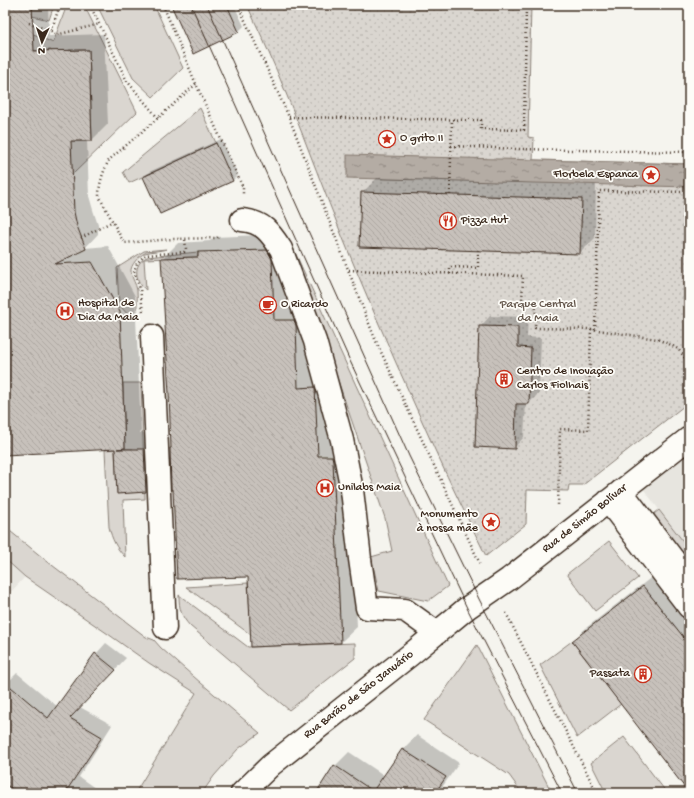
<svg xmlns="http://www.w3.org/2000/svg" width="694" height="798" font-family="'Gochi Hand',sans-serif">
  <defs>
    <pattern id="park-dots" width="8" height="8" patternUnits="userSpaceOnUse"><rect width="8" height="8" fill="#dad6d0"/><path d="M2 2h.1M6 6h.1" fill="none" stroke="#bcb8b2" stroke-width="1.8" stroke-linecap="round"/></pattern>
    <pattern id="water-ripples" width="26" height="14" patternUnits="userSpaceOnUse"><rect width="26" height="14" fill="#b4aca4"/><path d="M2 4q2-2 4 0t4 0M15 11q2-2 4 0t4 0" fill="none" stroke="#948c85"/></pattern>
    <pattern id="building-back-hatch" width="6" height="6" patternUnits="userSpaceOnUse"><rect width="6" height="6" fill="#c7c1bb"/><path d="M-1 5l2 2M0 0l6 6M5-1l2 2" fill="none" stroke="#aca6a0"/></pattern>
  </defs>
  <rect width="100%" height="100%" fill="#f5f4ee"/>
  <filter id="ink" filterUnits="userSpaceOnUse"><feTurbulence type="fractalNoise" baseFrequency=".025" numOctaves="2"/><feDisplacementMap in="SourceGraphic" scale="8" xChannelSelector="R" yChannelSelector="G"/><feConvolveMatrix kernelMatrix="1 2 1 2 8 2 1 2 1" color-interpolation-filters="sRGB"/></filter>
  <g filter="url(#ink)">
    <path fill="#e7e5df" d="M689,443v106l-51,-67z
      M5,559l20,18 -20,21z"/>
    <path fill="#dad6d0" stroke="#8a8077" d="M32,5h22l-5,15 -17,-4z
      M67,5h17l53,107 -65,63 -67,-12 67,-40v18h20l-3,-91h-20l1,18 -18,1 -1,-19 -25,1 -1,-21 28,13z
      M97,5h57l29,63 -30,29 -20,-19z
      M200,108l16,35 -87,40 -6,-11z
      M293,248l155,338 -20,15 -49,-10 -8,-34 21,-6 -7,-33 -53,-155 -44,-114z
      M167,249c-7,2 -15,2 -22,4 -6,3 -15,12 -14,19 1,7 5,12 6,18 1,10 -1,19 0,29l-6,-1 -12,-13 -2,-37 27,-17z
      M198,252v5l-54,2 2,31c-11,-8 -14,-26 1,-33z
      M123,383h18l4,116 -22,1 2,57c-9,-9 -13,-18 -16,-30l-4,-77 10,-1 2,44 18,-1 -2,-43h-8z
      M659,510l30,39v19l-39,-51z
      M5,527l43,35 98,75 8,3 7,8 40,35 59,50 -22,16 -24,27 -12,17h-67l61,-100 -47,-30 -41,-29 -83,-57 -20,-18z
      M609,541l29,37 -43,33 -28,-37z
      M248,583l3,52 -65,-48z
      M179,595l69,52 107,-4v15l-66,52 -99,-84c-9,-10 -11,-17 -11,-31z
      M572,641l49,63 -44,34 -37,-73z
      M477,645l75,148h-30l-13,-18 -85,-55z
      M624,737l43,56h-61l-15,-30z"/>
    <path fill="url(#park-dots)" stroke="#8a8077" d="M247,5h284l-3,132 6,1 -1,22 156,4v238l-106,83h-14l-1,6 -41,-1 -1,34 -40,32c-17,-35 -35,-71 -51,-106 -27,-60 -54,-120 -79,-180 -37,-88 -67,-179 -109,-265z"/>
    <path fill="url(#water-ripples)" stroke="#84786e" d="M347,155l342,9v23l-342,-9z"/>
    <path fill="#0003" d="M5,5h43l1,31 55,-2 4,90 -16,16h-5l2,56 4,14 5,15v9l-13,14 23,-2 27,50 6,135 -2,2h21l2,42 -16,16 -29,1 -1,-44 -111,6z
      M172,5h62l10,21 -5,5z
      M221,139l17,36 -5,5 -72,33 -17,-36 5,-5z
      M377,178l219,7 -1,53 -15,15 -218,-60z
      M282,234l5,9 3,62 20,-1 39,140 8,183 -16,15 -92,-66 -77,-129 -10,-188 16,-16 32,-2 5,-4z
      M490,316l38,1 -1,20 14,1 -2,55 -10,10h-3l-2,34 -10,11 -34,-121z
      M657,573l32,41v177l-116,-150 13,-13z
      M106,643l20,15 -46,49 32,18 -33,52 23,16h-97v-108l12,-12 41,34 38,-53z
      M417,735l42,28 -21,30h-121l18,-27 14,-14 36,24 18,-27z"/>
    <path fill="url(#building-back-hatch)" stroke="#3b2a1e" d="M5,5h27l2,46 55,-1 3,91h-21l3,71 3,14 9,23 -31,15 37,-2 28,50 5,136 -8,1h27l2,43 -29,2 -2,-45 -110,6z
      M171,5h56l12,27 -46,22z
      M216,143l17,38 -73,33 -17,-37z
      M361,192l221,7 -2,55 -221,-7z
      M267,250l5,9 2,61h20l2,5 2,63 17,-1 3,69h14l1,5 8,182 -90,4 -3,-70 -71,2 -4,-89h-2l-1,-42h1l-2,-54 -8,-136 37,-1v-5z
      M479,326l39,1v20l13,1 -2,56h-13l-1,45 -40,-2z
      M643,586l46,58v149l-117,-152z
      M95,653l21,17 -46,48 32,19 -37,56h-47l-13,-9v-102l43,36z
      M402,749l44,28 -11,16h-119l18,-28 39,26z"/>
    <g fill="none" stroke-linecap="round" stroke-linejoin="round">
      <g stroke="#3b2a1e" stroke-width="25">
        <path id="minor" d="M242,220c21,2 28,12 39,29l34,92 27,99 10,50 8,69 7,49 38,2 32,23
          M152,336l13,292
          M621,491l68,89
          M608,501l81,106
          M242,793l29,-28 139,-110 57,-47 42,-29 180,-141"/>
      </g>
      <path stroke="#3b2a1e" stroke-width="2.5" stroke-dasharray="1 3" stroke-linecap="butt" d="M90,5l37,76 31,37
        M163,5l33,79 47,104v6
        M238,5l51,112 86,222 106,227
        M29,23l22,8 9,-26
        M51,31l5,4 44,-11
        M196,84l-38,34 -49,42c-6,12 -10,23 -10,36l25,47 48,-4 45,-1 3,-3
        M289,117l192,3v9l43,1 2,-125
        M451,146l66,3 172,3
        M450,195l2,-75
        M81,238l32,-17
        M349,270l174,6 -1,27h14l-1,25 56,1 -3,101 -28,-1 -2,77
        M450,274v-7l28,1v-18
        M143,311l-3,-22 -6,-18 3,-8 8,-8 39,-3 2,-3 -1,-10
        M591,329l66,10 12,5 9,5 11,14
        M595,330l4,-139 90,1
        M506,613l91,180
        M481,788l4,5"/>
      <use href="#minor" stroke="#fdfcf7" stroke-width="22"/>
      <path stroke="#3b2a1e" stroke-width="1" d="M191,5l159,356 117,247 95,185
        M207,5l202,451 70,143 99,194"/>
    </g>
  </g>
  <defs>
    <g id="sight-ring" transform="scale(0.9)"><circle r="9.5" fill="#fdfcf7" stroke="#c8321e" stroke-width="1.5"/><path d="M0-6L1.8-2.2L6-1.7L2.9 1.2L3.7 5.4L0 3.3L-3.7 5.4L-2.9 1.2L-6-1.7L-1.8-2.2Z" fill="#c8321e"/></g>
    <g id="restaurant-ring" transform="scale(0.9)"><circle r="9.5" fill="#fdfcf7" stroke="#c8321e" stroke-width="1.5"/><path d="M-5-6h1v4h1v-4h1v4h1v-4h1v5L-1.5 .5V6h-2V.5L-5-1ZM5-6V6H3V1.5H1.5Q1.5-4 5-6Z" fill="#c8321e"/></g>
    <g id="cafe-ring" transform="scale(0.9)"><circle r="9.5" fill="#fdfcf7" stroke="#c8321e" stroke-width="1.5"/><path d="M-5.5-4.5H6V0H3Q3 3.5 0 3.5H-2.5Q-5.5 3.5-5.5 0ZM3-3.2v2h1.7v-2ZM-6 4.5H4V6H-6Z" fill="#c8321e"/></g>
    <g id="hospital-ring" transform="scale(0.9)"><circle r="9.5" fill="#fdfcf7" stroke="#c8321e" stroke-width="1.5"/><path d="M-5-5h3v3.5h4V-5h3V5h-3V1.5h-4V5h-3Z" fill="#c8321e"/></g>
    <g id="building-ring" transform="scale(0.9)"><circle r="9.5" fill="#fdfcf7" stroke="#c8321e" stroke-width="1.5"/><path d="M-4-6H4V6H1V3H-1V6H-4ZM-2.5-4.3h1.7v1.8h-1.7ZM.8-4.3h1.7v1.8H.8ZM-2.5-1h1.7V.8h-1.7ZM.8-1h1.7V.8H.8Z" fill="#c8321e"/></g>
  </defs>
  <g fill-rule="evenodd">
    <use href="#sight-ring" x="387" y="139"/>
    <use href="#sight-ring" x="651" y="175"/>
    <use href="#restaurant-ring" x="448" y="221"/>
    <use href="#cafe-ring" x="268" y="305"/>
    <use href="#hospital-ring" x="65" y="311"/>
    <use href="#building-ring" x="504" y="379"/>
    <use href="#hospital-ring" x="325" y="488"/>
    <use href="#sight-ring" x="491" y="522"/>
    <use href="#building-ring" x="643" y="674"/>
  </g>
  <g text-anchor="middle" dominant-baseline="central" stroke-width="3.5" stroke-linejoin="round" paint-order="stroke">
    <g font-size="12" fill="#3b2a1e" stroke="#fdfcf7" text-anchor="start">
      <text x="400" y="139">O grito II</text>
      <text x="638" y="175" text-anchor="end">Florbela Espanca</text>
      <text x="461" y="221">Pizza Hut</text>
      <text x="78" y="304">Hospital de<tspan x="78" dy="14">Dia da Maia</tspan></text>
      <text x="281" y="305">O Ricardo</text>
      <text x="517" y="372">Centro de Inovação<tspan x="517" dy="14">Carlos Fiolhais</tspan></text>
      <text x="338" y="488">Unilabs Maia</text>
      <text x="478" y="515" text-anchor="end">Monumento<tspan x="478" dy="14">à nossa mãe</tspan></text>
      <text x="630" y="674" text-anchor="end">Passata</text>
    </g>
    <g font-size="12" fill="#63554a" stroke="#fdfcf7">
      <text x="538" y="305">Parque Central<tspan x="538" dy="14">da Maia</tspan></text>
    </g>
    <g font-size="12" fill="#3b2a1e" stroke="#fdfcf7">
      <text transform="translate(585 519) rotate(-38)">Rua de Simão Bolívar</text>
      <text transform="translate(359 695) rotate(-38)">Rua Barão de São Januário</text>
    </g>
  </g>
  <rect width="694" height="798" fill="none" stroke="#fdfcf7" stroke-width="20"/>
  <rect x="10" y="10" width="674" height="778" fill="none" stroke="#3b2a1e" stroke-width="1.5" filter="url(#ink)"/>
  <g transform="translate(42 42) rotate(183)" stroke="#fdfcf7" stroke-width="3" paint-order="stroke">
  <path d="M0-3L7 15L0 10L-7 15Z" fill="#3b2a1e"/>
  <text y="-6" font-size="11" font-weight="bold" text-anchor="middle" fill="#3b2a1e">N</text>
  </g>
</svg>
